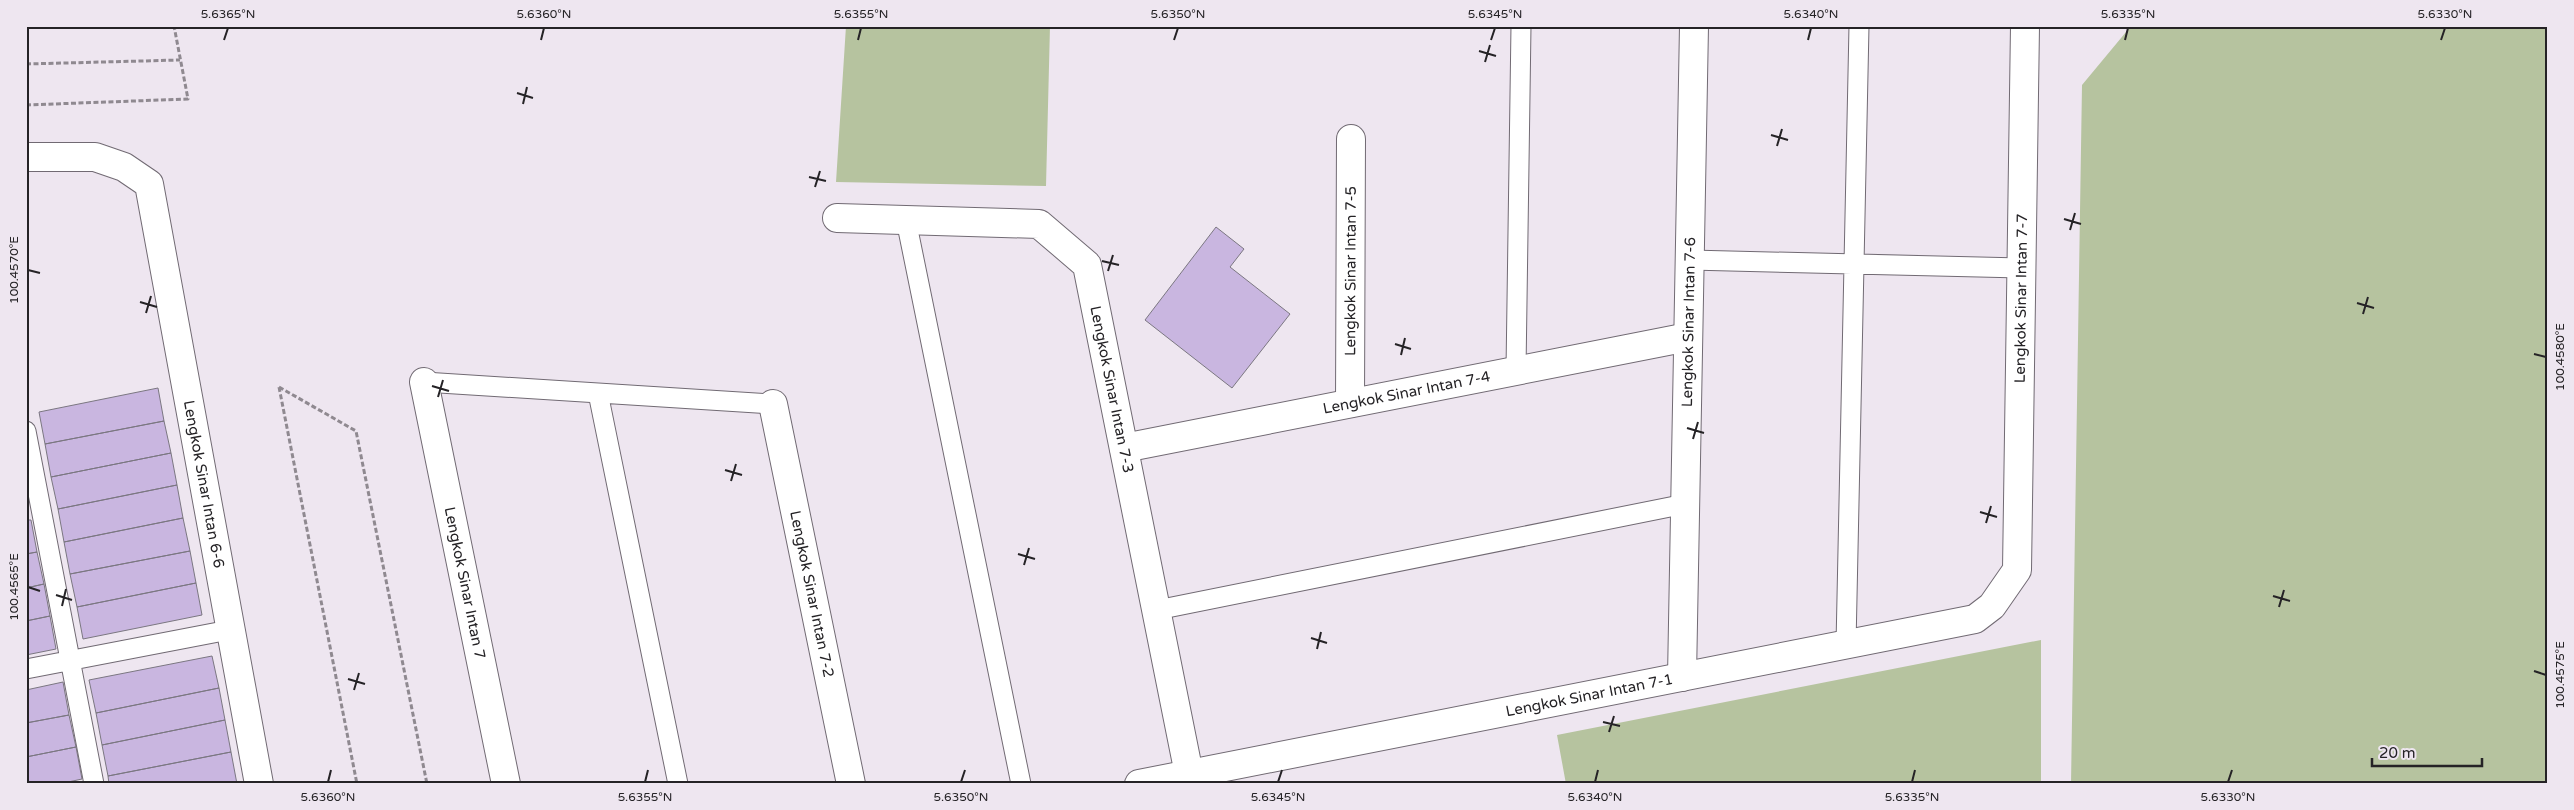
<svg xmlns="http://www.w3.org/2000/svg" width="2574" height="810" font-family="'Varela Round',sans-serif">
  <rect width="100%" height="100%" fill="#eee6f0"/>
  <path fill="#b6c39f" d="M846,26h204l-4,160 -210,-4z
    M2131,26h417v758h-477l11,-699z
    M2041,640v144h-475l-9,-49z"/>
  <path fill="#c9b6e0" stroke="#7b7781" d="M1216,227l28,22 -14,18 60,47 -58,74 -87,-68z
    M158,388l6,33 -119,23 -6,-32z
    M164,421l7,32 -120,24 -6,-33z
    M171,453l6,32 -119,24 -7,-32z
    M177,485l6,33 -119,24 -6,-33z
    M183,518l7,33 -120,23 -6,-32z
    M26,520h5l6,32 -11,2z
    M190,551l6,32 -119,24 -7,-33z
    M37,552l7,32 -18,4v-34z
    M196,583l6,32 -119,24 -6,-32z
    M44,584l6,32 -24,5v-33z
    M50,616l6,33 -30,6v-34z
    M212,656l7,32 -123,25 -7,-33z
    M63,682l6,33 -43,8v-33z
    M219,688l6,32 -123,25 -6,-32z
    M69,715l7,32 -50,10v-34z
    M225,720l6,32 -123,24 -6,-31z
    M76,747l6,32 -23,5h-33v-27z
    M231,752l6,32h-128l-1,-8z"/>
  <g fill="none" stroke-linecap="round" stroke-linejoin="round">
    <g stroke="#716a73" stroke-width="21">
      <path id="service" d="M906,220l115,564
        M1690,260l331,8
        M1516,370l5,-344
        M424,382l349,22
        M598,393l80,391
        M26,431l68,353
        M1157,610l528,-106
        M1846,645l13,-619
        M26,669l203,-39"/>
    </g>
    <g stroke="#716a73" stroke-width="30">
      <g id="minor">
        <path id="s1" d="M26,157h69l29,10 25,17 110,600"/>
        <path id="s2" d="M837,218l202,6 48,41 102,509"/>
        <path id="s3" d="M424,382l82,402"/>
        <path id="s4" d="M1350,403l1,-264"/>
        <path id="s5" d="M773,404l78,380"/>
        <path id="s6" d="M1124,448l564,-111"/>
        <path id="s7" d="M1682,677l12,-651"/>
        <path id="s8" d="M1139,784l836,-165 17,-13 25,-36 8,-544"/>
      </g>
    </g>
    <path stroke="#8f8990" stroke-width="3" stroke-dasharray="5 2.5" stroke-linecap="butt" d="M26,64l154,-4
      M26,105l162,-6 -14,-73
      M279,387l77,44 71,353
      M279,387l78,397"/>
    <use href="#service" stroke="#fff" stroke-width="19"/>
    <use href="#minor" stroke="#fff" stroke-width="28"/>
  </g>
  <path fill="none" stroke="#252326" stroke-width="2" d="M224,40l4,-12M541,40l3,-12M858,40l3,-12M1174,40l4,-12M1491,40l4,-12M1808,40l3,-12M2125,40l3,-12M2441,40l4,-12M1479,51l17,5M1485,62l5,-17M517,93l16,5M523,104l4,-17M1771,135l17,5M1777,146l5,-17M809,177l17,4M815,187l5,-16M2064,219l17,5M2070,230l5,-17M1102,261l17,4M28,270l12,3M1108,271l5,-16M140,302l17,5M2357,303l17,5M146,313l5,-17M2363,314l5,-17M1395,344l16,5M2534,354l12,3M1401,355l4,-17M432,386l17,5M438,397l5,-17M1687,428l17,5M1693,439l5,-17M725,470l17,5M731,481l5,-17M1980,512l17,5M1986,523l5,-17M1018,554l17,5M1024,565l5,-17M28,587l12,4M56,595l16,5M2273,596l17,5M62,606l4,-17M2279,607l5,-17M1311,638l16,5M1317,649l4,-17M2534,671l12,4M348,679l17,5M354,690l5,-17M1603,722l17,4M1609,732l5,-16M328,782l3,-12M645,782l3,-12M961,782l4,-12M1278,782l4,-12M1595,782l3,-12M1912,782l3,-12M2228,782l4,-12"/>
  <g text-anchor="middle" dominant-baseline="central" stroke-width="4.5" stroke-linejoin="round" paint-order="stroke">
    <g font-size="15" fill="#252326" stroke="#eee6f0">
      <text stroke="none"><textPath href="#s4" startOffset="132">Lengkok Sinar Intan 7-5</textPath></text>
      <text stroke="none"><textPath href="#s8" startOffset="1189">Lengkok Sinar Intan 7-7</textPath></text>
      <text stroke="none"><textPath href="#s7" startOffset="355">Lengkok Sinar Intan 7-6</textPath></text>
      <text stroke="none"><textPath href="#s2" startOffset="392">Lengkok Sinar Intan 7-3</textPath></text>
      <text stroke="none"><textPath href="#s6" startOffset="288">Lengkok Sinar Intan 7-4</textPath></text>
      <text stroke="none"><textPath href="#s1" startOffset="435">Lengkok Sinar Intan 6-6</textPath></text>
      <text stroke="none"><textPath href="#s3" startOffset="205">Lengkok Sinar Intan 7</textPath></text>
      <text stroke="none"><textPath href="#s5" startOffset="194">Lengkok Sinar Intan 7-2</textPath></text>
      <text stroke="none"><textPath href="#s8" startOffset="459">Lengkok Sinar Intan 7-1</textPath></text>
    </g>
  </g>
  <rect width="2574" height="810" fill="none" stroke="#eee6f0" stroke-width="55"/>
  <path d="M2372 758v8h110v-8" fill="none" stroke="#252326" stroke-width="2.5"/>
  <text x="2379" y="758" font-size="15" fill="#252326" stroke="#eee6f0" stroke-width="4" paint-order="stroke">20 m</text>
  <rect x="28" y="28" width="2518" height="754" fill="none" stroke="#252326" stroke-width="2"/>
  <g font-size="12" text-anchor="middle" fill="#252326">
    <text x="228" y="18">5.6365°N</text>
    <text x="544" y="18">5.6360°N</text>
    <text x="861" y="18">5.6355°N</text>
    <text x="1178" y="18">5.6350°N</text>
    <text x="1495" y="18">5.6345°N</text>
    <text x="1811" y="18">5.6340°N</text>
    <text x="2128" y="18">5.6335°N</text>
    <text x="2445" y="18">5.6330°N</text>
    <text transform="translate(14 270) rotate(-90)" y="4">100.4570°E</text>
    <text transform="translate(2560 357) rotate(-90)" y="4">100.4580°E</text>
    <text transform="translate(14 587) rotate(-90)" y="4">100.4565°E</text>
    <text transform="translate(2560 675) rotate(-90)" y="4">100.4575°E</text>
    <text x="328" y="801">5.6360°N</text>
    <text x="645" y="801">5.6355°N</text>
    <text x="961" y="801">5.6350°N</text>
    <text x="1278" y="801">5.6345°N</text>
    <text x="1595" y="801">5.6340°N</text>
    <text x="1912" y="801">5.6335°N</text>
    <text x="2228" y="801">5.6330°N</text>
  </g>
</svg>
